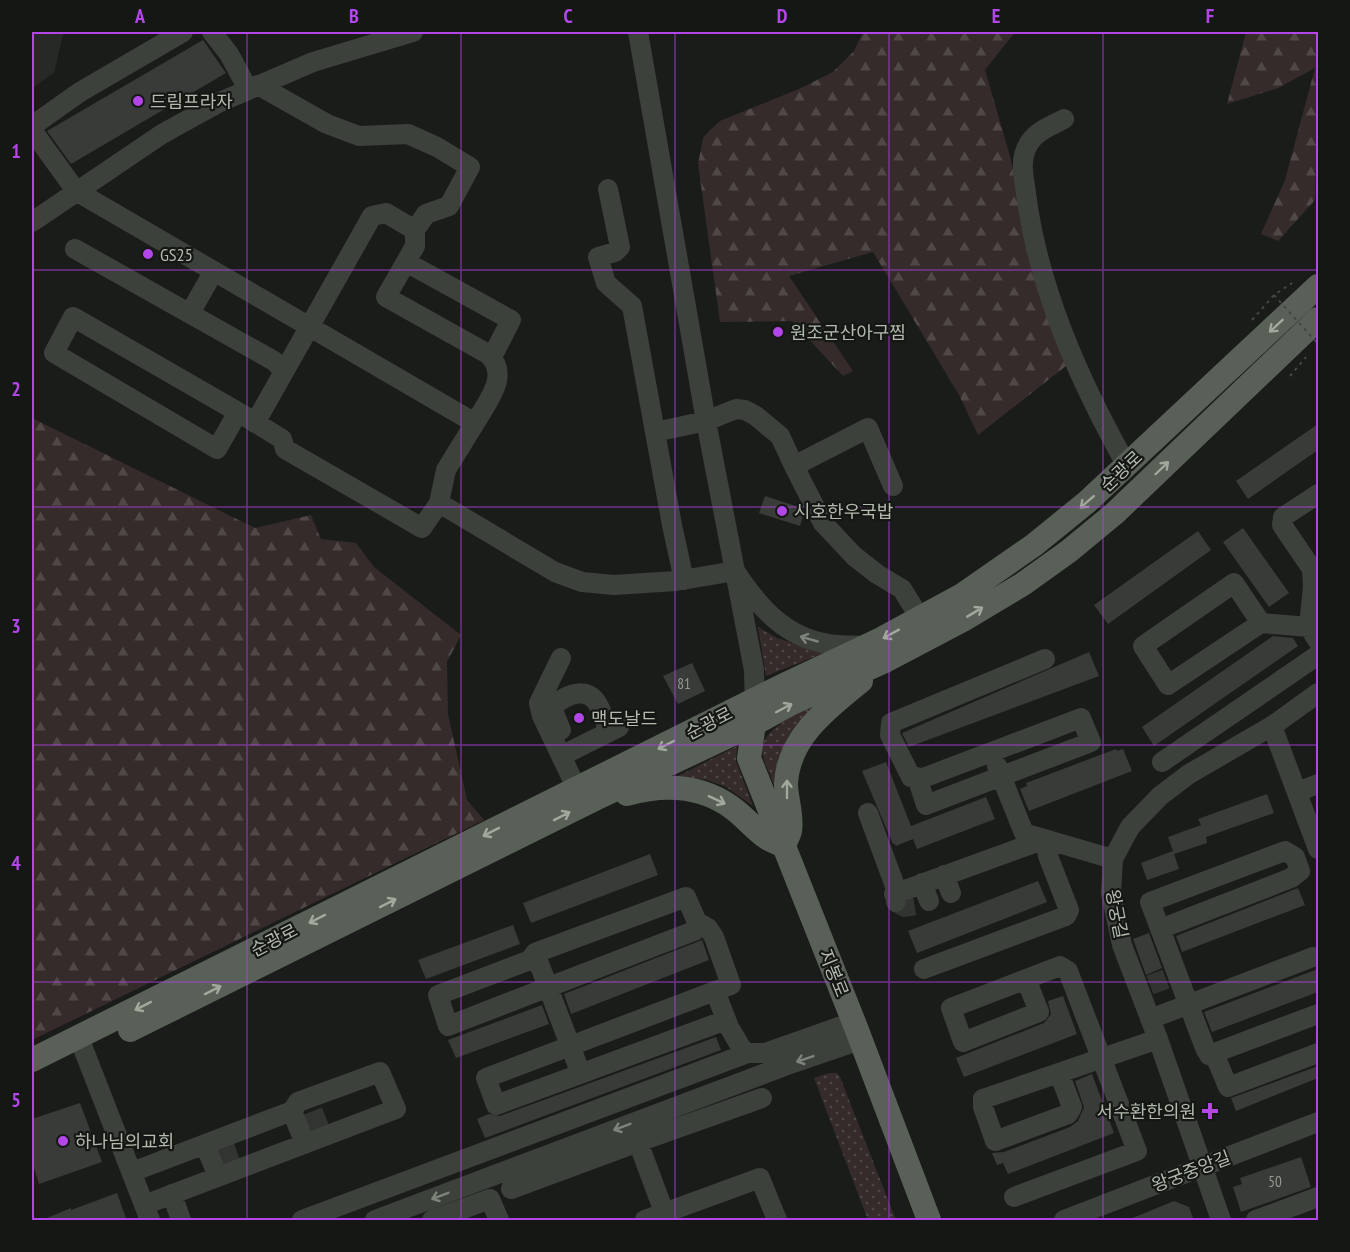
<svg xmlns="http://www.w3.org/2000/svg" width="1350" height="1252" font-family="'PT Sans Narrow','Noto Sans KR',sans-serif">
  <defs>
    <pattern id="grass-dots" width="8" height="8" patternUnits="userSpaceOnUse" patternTransform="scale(1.5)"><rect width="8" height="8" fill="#342b2a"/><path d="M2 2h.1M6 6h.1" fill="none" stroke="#4f4846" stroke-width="1.8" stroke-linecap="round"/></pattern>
    <pattern id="forest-firs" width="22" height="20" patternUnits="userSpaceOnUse" patternTransform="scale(1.5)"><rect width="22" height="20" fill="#342b2a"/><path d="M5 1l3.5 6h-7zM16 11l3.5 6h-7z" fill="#4f4846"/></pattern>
  </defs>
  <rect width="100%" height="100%" fill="#1a1c1a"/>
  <path fill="#262926" d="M32,32h30l1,3 -9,38 -22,15z"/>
  <path fill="url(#grass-dots)" d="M758,627l19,11 47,15 -58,23z
    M816,704c-28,31 -43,47 -38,91 -4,-11 -15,-34 -16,-44 -2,-21 39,-39 54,-47z
    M737,746l-1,15 17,45 -27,-19 -19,-7 -29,-4z
    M829,1073h8l3,4 56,143h-28l-54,-142z"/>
  <path fill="url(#forest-firs)" d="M863,32h152l-30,38 25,86 16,79 40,131 -88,69 -19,-40 -86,-143 -84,24 64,95 -10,5 -51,-55 -72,1 -22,-158 5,-26 6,-7 11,-10 81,-33 32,-16 21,-21z
    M1246,32h72v119l-2,8 -1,41 -37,41 -17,-7 24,-54 30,-112 -37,20 -51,16z
    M32,418l223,110 56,-13 10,24 35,4 18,24 87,68 -14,27 1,52 19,86 17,20 -452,220z"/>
  <path fill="#383b37" d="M203,40l23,33 -155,91 -24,-33z
    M1318,424v26l-70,49 -12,-18z
    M765,496l37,12 2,4 -4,14 -41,-13z
    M1243,528l46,65 -20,14 -46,-65z
    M1198,531l13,19 -103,74 -14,-19z
    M1273,636l20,2 5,8 -144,100 -12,-19z
    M1089,652l10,24 -190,71 -7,-14z
    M692,663l13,28 -27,13 -15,-28z
    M1116,749l1,2 6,-2 9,22 -103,40 -9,-22 7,-3 -1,-3z
    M886,762l25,64 75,-29 9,22 -78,30 -4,-10 -17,7 -1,-2h-2l-31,-73z
    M1267,794l7,19 -68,24 1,6 -33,11 -6,-17 33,-12 -3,-6z
    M1173,851l6,18 -32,11 -6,-17z
    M650,854l8,21 -127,48 -8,-20z
    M1038,881l9,21 -130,51 -9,-22z
    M1298,888l7,17 -123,47 -6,-16z
    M513,925l7,19 -94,35 -8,-19z
    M1149,933l13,35 -16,7 -13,-36z
    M702,940l7,20 -138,54 -7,-20z
    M1318,969v23l-106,40 -8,-20z
    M1063,996l14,38 -113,43 -8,-19 88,-35 7,-9 -3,-13z
    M542,1005l7,19 -93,34 -8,-18z
    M716,1037l5,13 -236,88 -8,-19 12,-5 11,2z
    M1318,1066v12l-82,33 -5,-13z
    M1092,1074l22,59 -106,41 -5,-11 -6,2 -5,-12 12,-1 66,-25 8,-6 6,-14 -9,-26z
    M80,1103l22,59 -63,22 -7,-22v-43z
    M1301,1157l10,30 -70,25 -8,-25 9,-3 -2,-6z
    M117,1193l10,28h-87l31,-13v2z
    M1174,1201l15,6 5,14h-69z"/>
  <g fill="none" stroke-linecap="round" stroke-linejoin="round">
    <path stroke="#313430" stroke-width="20" stroke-dasharray="20 10" stroke-linecap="butt" d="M896,902l9,5 12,-2
      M1150,985l16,-6
      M307,1124l23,-9
      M218,1158l28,-10
      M694,1219v1"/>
    <path stroke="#434841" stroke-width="2" stroke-dasharray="3 4.5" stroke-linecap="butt" d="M1252,320l22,-25 18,-12
      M1290,376l16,-19"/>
    <path stroke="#3c413b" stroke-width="20" d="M212,32l17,22 19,35
      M638,32l68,389 48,249 1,42
      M1064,119c-15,8 -31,13 -38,30 -6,14 -2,29 0,44 12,96 54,189 101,273
      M32,126l48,-34 103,-60
      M32,130l44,61 399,232c12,-21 36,-48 13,-69l-102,-57 29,-51v-16l11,-16 23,-8 21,-39 -33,-20 -29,-13 -49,2 -32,-12 -69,-39
      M608,189l12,58 -5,5 -17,5 8,26 26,23 40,219 12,55
      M32,222l130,-88 58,-32 93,-40 100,-30
      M75,249l199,112 10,10
      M406,262l105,58 -19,37
      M190,313l24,-42
      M238,412l-21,37 -163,-96 19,-36 165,95 44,27 3,10 137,79 17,-25
      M255,423l117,-207 14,-3 29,17
      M475,423l-29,47 -7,33 116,69 27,10 32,3 62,-4 59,-10c23,35 50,67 94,73 12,2 25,1 38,2
      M655,432l51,-11 30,-12 9,1 11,6 24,20 14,30 29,57 31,33 23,18 25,15 18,29
      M794,466l74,-38 25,58
      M1318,494l-35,23 -1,8 30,44 1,17 -4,41 9,14
      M1261,623l-27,-40 -91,63 25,39 93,-62 48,4
      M561,658l-22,45 3,13 35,73
      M1272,726l46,123
      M561,730l-9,-22c10,-11 30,-22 43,-8 6,7 10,22 14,31
      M561,756l58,-29
      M1162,762l156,-107
      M997,766l27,67 89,26
      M917,777l9,28 165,-63 -10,-24 -158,60 -12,-1 -21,-42 1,-12 154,-64
      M1297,792l21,-8
      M868,813l27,73 1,16
      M944,875l7,18
      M922,883l7,18
      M894,894l151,-55 3,17 21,54 -3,6 -142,53
      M697,922l-3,9 -246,95 -10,-31 92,-35 5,-7 151,-56 11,25 11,6 6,9 17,48 -16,6
      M1160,929l131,-51 9,-7 -5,-14 -10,-6 -135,51 55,146 4,7 7,3 12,29 90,-34
      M535,953l46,121
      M1150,1019l163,-62
      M726,1020l-230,85 -10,-27 229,-87 14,36 13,22 6,4h17l88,-31
      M79,1038l71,182
      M1209,1055l109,-41
      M1059,1073l13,34 -4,7 -73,27 -12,-34v-8c58,-20 117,-40 175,-60
      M292,1111l13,33
      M638,1142l124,-44
      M205,1144l13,33
      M132,1172l160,-61 6,-9 82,-30 16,37 -252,96
      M511,1189l127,-47 29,78
      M172,1194l9,26
      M1014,1197l123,-46 -69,-180 -8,-5 -109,42 12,34 76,-30 -13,-33
      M302,1220l446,-167
      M375,1220l415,-156 70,-24
      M432,1220l58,-21 9,21
      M645,1220l115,-42 17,42
      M1064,1220l254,-98
      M1221,1220l-63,-181 -36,-94 -11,-52 2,-34 17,-32 30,-31 29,-22 83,-48 46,-33
      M1256,1220l62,-23"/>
    <path stroke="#596057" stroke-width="24" d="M754,724l-5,34 106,267 74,195
      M627,794c36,-10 73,-9 104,13 13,9 23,22 36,31 5,3 11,5 17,8
      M785,844c1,-4 4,-9 5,-13 3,-13 -4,-33 -4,-47 2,-47 42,-76 75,-103
      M130,1030l469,-233 155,-73 38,-21 95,-43 76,-40 60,-36 46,-33 46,-38 203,-194
      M32,1060l752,-375 97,-46 81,-44 72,-50 53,-43 231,-216"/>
    <path stroke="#434841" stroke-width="2" stroke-dasharray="3 4.5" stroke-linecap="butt" d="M1274,295l44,49"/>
  </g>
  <defs><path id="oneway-shaft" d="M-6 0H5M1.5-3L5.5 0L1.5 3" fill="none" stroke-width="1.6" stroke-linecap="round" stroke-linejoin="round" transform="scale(1.5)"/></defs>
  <g stroke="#a0a99c">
    <use href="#oneway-shaft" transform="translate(1276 326) rotate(137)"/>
    <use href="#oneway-shaft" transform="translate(1162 468) rotate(-44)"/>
    <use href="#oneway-shaft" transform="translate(1087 502) rotate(139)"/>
    <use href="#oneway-shaft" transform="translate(975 612) rotate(-31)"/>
    <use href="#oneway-shaft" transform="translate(891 634) rotate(151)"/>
    <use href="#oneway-shaft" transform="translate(784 708) rotate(-28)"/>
    <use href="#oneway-shaft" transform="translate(666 745) rotate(153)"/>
    <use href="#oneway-shaft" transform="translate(787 789) rotate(-90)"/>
    <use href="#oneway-shaft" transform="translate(717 800) rotate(25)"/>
    <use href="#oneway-shaft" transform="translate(562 816) rotate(-27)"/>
    <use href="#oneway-shaft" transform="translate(491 832) rotate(153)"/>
    <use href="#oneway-shaft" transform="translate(388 903) rotate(-27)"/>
    <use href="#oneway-shaft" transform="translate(317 919) rotate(153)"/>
    <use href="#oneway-shaft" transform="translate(213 990) rotate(-27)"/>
    <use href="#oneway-shaft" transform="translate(143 1006) rotate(153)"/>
  </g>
  <g stroke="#7d847a">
    <use href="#oneway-shaft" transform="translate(809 639) rotate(-164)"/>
    <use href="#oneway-shaft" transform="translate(805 1059) rotate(161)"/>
    <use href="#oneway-shaft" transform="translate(622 1127) rotate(159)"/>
    <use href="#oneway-shaft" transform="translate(440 1196) rotate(159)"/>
  </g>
  <path fill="none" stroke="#b246e8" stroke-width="1.5" stroke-opacity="0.55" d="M247,32v1188M461,32v1188M675,32v1188M889,32v1188M1103,32v1188M32,270h1286M32,507h1286M32,745h1286M32,982h1286"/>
  <g fill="#b246e8" stroke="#151715" stroke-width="2">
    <circle cx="138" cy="101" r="6"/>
    <circle cx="148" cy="254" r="6"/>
    <circle cx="778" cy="332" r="6"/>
    <circle cx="782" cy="511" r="6"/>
    <circle cx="579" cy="718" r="6"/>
    <path d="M1207 1102h6v6h6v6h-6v6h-6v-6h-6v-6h6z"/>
    <circle cx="63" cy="1141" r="6"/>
  </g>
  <g text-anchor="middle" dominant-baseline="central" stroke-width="4.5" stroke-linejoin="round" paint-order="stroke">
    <g font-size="15" fill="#949b90">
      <text x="684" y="683">81</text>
      <text x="1275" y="1181">50</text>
    </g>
    <g font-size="18" fill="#b2bbad" stroke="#151715" text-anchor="start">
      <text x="150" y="101">드림프라자</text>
      <text x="160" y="254">GS25</text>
      <text x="790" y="332">원조군산아구찜</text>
      <text x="794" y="511">시호한우국밥</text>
      <text x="591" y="718">맥도날드</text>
      <text x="1196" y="1111" text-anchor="end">서수환한의원</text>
      <text x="75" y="1141">하나님의교회</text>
    </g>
    <g font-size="18" fill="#b2bbad" stroke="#151715">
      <text transform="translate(1121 471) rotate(-43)">순광로</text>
      <text transform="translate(709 723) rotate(-27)">순광로</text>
      <text transform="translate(1117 914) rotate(79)">왕궁길</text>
      <text transform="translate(274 940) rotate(-27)">순광로</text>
      <text transform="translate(834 973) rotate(68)">지봉로</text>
      <text transform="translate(1191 1171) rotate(-21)">왕궁중앙길</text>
    </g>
  </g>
  <rect width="1350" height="1252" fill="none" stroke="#151715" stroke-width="66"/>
  <rect x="33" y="33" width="1284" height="1186" fill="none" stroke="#b246e8" stroke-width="2"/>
  <g font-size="20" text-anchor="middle" font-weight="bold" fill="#b246e8">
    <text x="140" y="23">A</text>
    <text x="354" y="23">B</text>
    <text x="568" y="23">C</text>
    <text x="782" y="23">D</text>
    <text x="996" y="23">E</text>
    <text x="1210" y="23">F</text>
    <text x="16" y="158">1</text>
    <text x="16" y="396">2</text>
    <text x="16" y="633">3</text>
    <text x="16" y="870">4</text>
    <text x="16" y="1107">5</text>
  </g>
</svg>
